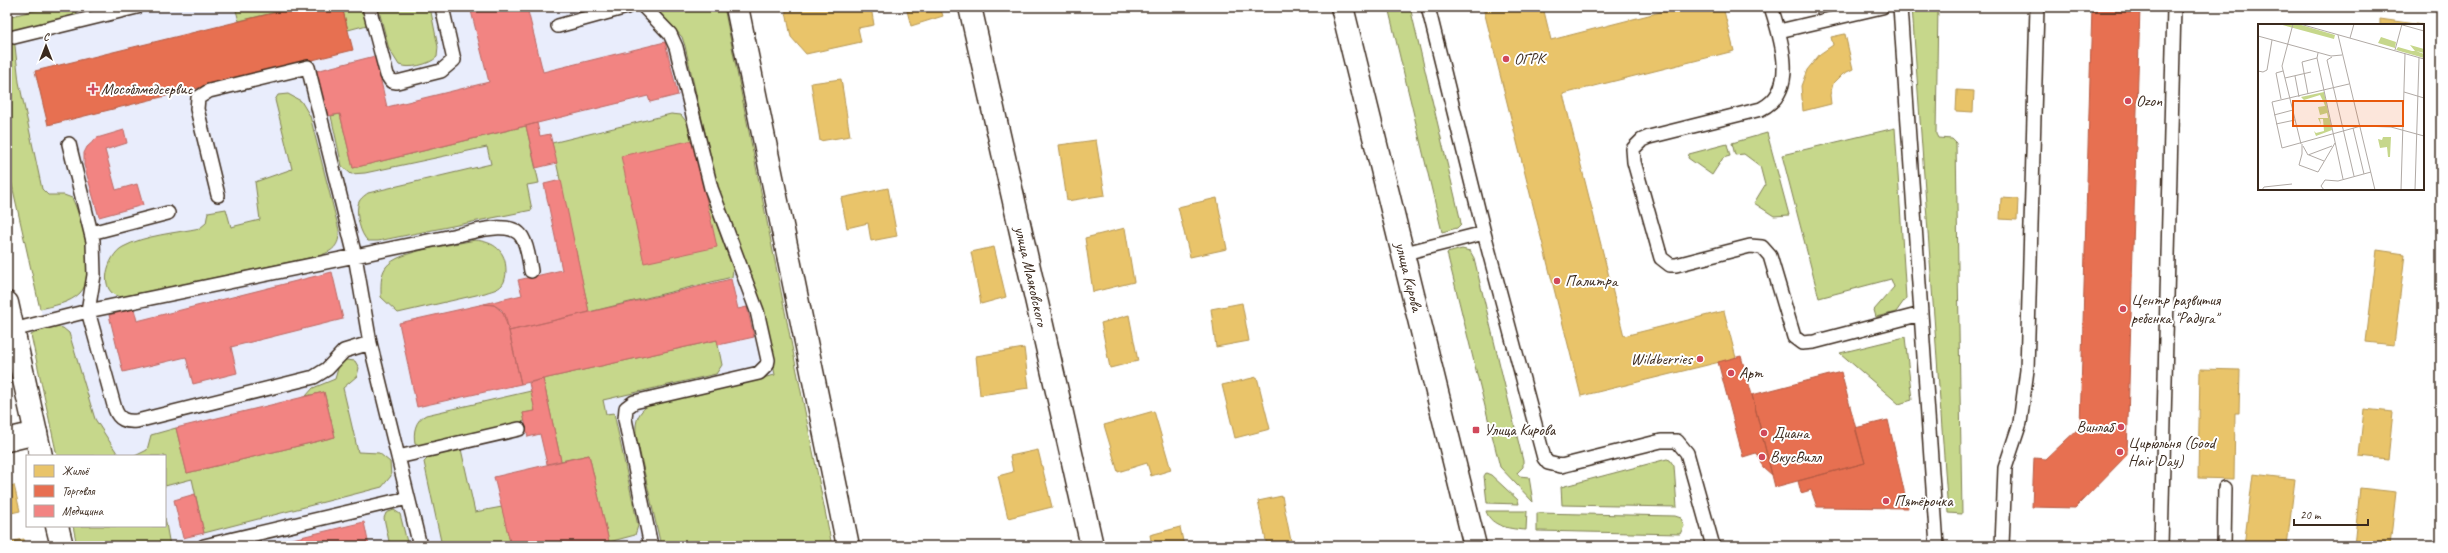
<svg xmlns="http://www.w3.org/2000/svg" width="2448" height="553" font-family="Caveat,sans-serif">
  <rect width="100%" height="100%" fill="#fff"/>
  <filter id="ink" filterUnits="userSpaceOnUse"><feTurbulence type="fractalNoise" baseFrequency=".025" numOctaves="2"/><feDisplacementMap in="SourceGraphic" scale="8" xChannelSelector="R" yChannelSelector="G"/><feConvolveMatrix kernelMatrix="1 2 1 2 8 2 1 2 1" color-interpolation-filters="sRGB"/></filter>
  <g filter="url(#ink)">
    <path fill="#e9edfc" d="M50,7h674l108,539h-737l70,-20v-70h-91l-67,-294v-145z"/>
    <path fill="#c6d78b" stroke="#808054" d="M50,7h25l4,14 -65,16 5,45 23,107 6,6h16l8,3c10,20 26,77 8,95 -10,10 -27,13 -40,16l-33,-146v-146z
      M235,7h62l-58,14z
      M342,7h20l5,18 -19,5z
      M378,7h52l8,40 -1,10c-8,8 -28,12 -38,8l-10,-16z
      M655,7h69l108,539h-171l-25,-111c-1,-15 2,-23 14,-31l125,-29 -12,-66 -41,-103 -37,-160 -3,-9z
      M1388,7h22l50,211 1,6 -4,4 -15,4z
      M1912,7h26l-2,127 2,4 14,1 4,4 6,371 -14,-1z
      M288,94l13,7 9,15 29,114c1,16 -7,22 -21,26l-196,41c-26,-3 -15,-42 1,-50 22,-12 53,-14 77,-19l6,-5 2,-11 18,-3 5,18 29,-7 -5,-38 37,-13 -17,-69 3,-5z
      M340,114l13,54 173,-42 13,57 -12,2 5,25 -154,31h-10c-8,-7 -12,-26 -10,-36 1,-6 6,-9 10,-12l123,-29 -4,-17 -122,26 -14,1 -9,-8 -11,-50z
      M671,114l10,1 8,10 18,74 26,70 -1,8 -143,35 -37,-169z
      M1895,128l11,170 -10,14 -20,5 -2,-7 20,-23 -3,-8 -72,19 -37,-143z
      M1767,133l22,82 -15,1 -20,-13 11,-18 -5,-19 -16,-12 -9,1 -3,-12z
      M1727,144l3,12 -7,2 -11,17 -24,-17 1,-4z
      M475,240c19,2 31,10 31,31 0,4 -1,11 -4,14 -4,5 -12,6 -17,8l-87,20 -17,-16c0,-10 -1,-22 5,-30 12,-17 68,-22 89,-27z
      M1462,249l8,2 4,7 49,203v6l-6,6 2,3 10,1 4,25 -33,-35 -53,-214z
      M54,326l9,2 6,5 26,86 24,37h-62l-26,-121 13,-7z
      M1905,337l7,63 -13,4 -59,-51z
      M717,340l5,25 -6,9 -113,26 3,14 8,-1 24,113 -3,9 -26,7 -20,-87 -28,6 -18,-82z
      M346,360l9,1 4,7 -2,8 -14,12 15,64 21,1 11,9 1,14 -9,11 -178,46 -12,-54 -27,7v-30h-30l12,-6 4,-15 25,-7 11,45 148,-36 -11,-45 -18,4 7,-8 22,-9 4,-14z
      M531,391l4,20 -12,2 2,8 -105,24 -5,-2c-2,-10 0,-23 11,-28z
      M461,449l14,63 27,-5 9,39h-69l-18,-84 5,-5z
      M1667,459l3,1 4,6 3,41 -115,-2 -1,-18z
      M1486,473l5,2 27,25 1,4 -32,-1 -3,-27z
      M394,510l6,4 8,32h-18l-6,-28 2,-5z
      M1486,511h41l-1,19c-15,-1 -35,-3 -40,-19z
      M1537,513l138,3 6,2 3,8 -4,8 -143,-3z
      M165,518l5,28h-93l-4,-20h92z"/>
    <path fill="#e9c46a" stroke="#b59653" d="M785,7h86l3,18 -16,3 3,14 -55,12 -15,-17z
      M906,7h34l3,9 -32,10z
      M1483,7h60l8,33 129,-33h43l11,44 -171,43 61,242 100,-25 12,47 -155,38z
      M2380,19l42,6h-42z
      M1845,34l8,35 -10,5 -10,10 -3,11 1,9 -28,7 -2,-25 6,-16 13,-16 13,-9 -2,-8z
      M841,79l9,57 -30,5 -9,-58z
      M1957,90l17,1 -1,21 -17,-1z
      M1096,140l9,55 -38,6 -8,-56z
      M888,188l9,48 -26,5 -3,-18 -21,5 -6,-30z
      M1217,198l10,51 -37,8 -12,-50z
      M2001,198l17,1 -1,21 -17,-1z
      M1125,228l9,54 -41,10 -8,-54z
      M994,247l12,50 -25,7 -10,-52z
      M2377,250l28,4 -11,91 -28,-3z
      M1242,303l7,38 -33,6 -5,-38z
      M1129,315l9,46 -28,7 -9,-45z
      M1024,348l5,40 -49,7 -4,-39z
      M2200,369l40,1 -1,43h-4l-1,66 -36,-1z
      M1257,377l13,52 -35,9 -13,-53z
      M2364,409l29,3 -5,47 -29,-3z
      M1154,411l17,59 -20,6 -4,-13 -29,9 -14,-47z
      M1038,450l14,57 -44,11 -10,-42 15,-4 -3,-16z
      M2253,474l42,5 -8,67h-43z
      M14,485l6,26 -13,3v-27z
      M2360,488l36,4 -6,54h-36z
      M1282,496l10,50h-25l-9,-45z
      M1180,527l4,19h-32l-2,-11z
      M24,539l1,7h-18v-4z"/>
    <path fill="#e76f51" stroke="#b35a42" d="M298,7h44l11,43 -305,75 -13,-54z
      M2092,7h48l-13,448 -52,53 -43,-1 2,-49 12,1 34,-32z
      M1741,356l11,39 20,80 -9,-8 -7,-14 -13,4 -25,-95z
      M1841,372l24,91 -90,24 -23,-92z
      M1888,420l20,88 -91,-1 -6,-17 -10,3 -3,-12 67,-18 -10,-35z"/>
    <path fill="#f28482" stroke="#bb6964" d="M470,7h57l16,65 122,-30 13,53 -28,7 -2,-6 -295,72 -13,-54 -13,2 -11,-45 59,-15 12,51 102,-25z
      M537,123l3,13 10,-2 7,29 -21,5 -10,-42z
      M124,130l3,13 -22,7 11,40 21,-6 6,21 -44,12 -15,-52v-12l3,-6 10,-9z
      M693,140l24,107 -73,16 -23,-107z
      M561,180l28,132 -80,19 -7,-21 -8,-5 -10,-1 38,-9 -4,-15 44,-10 -18,-86z
      M332,272l11,47 -112,28 6,26 -44,11 -7,-27 -63,15 -14,-57 25,-6 3,12z
      M731,279l7,30 9,-2 7,30 -36,8 -1,-5 -196,44 -12,-53z
      M484,304l10,1 11,9 16,70 -104,23 -18,-84z
      M543,379l18,82 -14,3 -7,-30 -12,3 -5,-24 12,-2 -6,-28z
      M324,392l11,45 -148,36 -11,-45z
      M589,455l21,91h-99l-17,-69z
      M195,494l9,39 -21,5 -9,-38z
      M364,522l5,24h-106z"/>
    <g fill="none" stroke-linecap="round" stroke-linejoin="round">
      <g stroke="#3b2a1e" stroke-width="16">
        <path id="lane" d="M369,7l18,68 4,6 6,1 44,-11 13,-11 -12,-53
          M644,7l26,27 6,13 35,141 46,123 11,49 -1,5 -8,8 -125,29 -8,6 -1,11 26,127
          M1428,7l56,226 60,225 4,5 13,3 100,-25h16l10,12 26,93
          M1771,7c10,31 28,84 -10,102l-112,28 -7,3 -9,9 1,13 27,96 9,7h6l74,-19 12,1 8,9 22,74 2,7 8,6 12,-1 107,-28
          M1900,7l37,539
          M558,26l69,-19
          M1779,31l103,-24
          M14,37l123,-30
          M69,144l24,97 1,34 -6,36 27,98c4,11 11,13 22,12l177,-44 13,-8 17,-18 26,-8
          M218,195l-21,-86 1,-11 11,-7 99,-24 47,189 15,87 50,203
          M91,233l77,-20
          M1401,254l83,-21
          M13,330l75,-19 369,-76c17,-3 54,-16 65,2 6,10 7,23 9,34
          M398,457l121,-28
          M204,546l204,-48
          M2002,546l3,-78 15,-45 7,-53 10,-363
          M2161,546l13,-539
          M2224,546l1,-58"/>
      </g>
      <g stroke="#3b2a1e" stroke-width="25">
        <g id="street">
          <path d="M737,7l111,539"/>
          <path id="s1" d="M970,7l122,539"/>
          <path d="M7,303l34,153"/>
          <path d="M7,440l29,-7"/>
          <path d="M57,526l5,20"/>
        </g>
      </g>
      <g stroke="#3b2a1e" stroke-width="25">
        <g id="secondary">
          <path id="s2" d="M1342,7l133,539"/>
        </g>
      </g>
      <use href="#lane" stroke="#fff" stroke-width="13"/>
      <use href="#street" stroke="#fff" stroke-width="22"/>
      <use href="#secondary" stroke="#fff" stroke-width="22"/>
    </g>
  </g>
  <g fill="#d1495b" stroke="#fff" stroke-width="1.5">
    <circle cx="1506" cy="59" r="4"/>
    <path d="M91 83h4v4h4v4h-4v4h-4v-4h-4v-4h4z"/>
    <circle cx="2128" cy="101" r="4"/>
    <circle cx="1557" cy="281" r="4"/>
    <circle cx="2123" cy="309" r="4"/>
    <circle cx="1700" cy="359" r="4"/>
    <circle cx="1731" cy="373" r="4"/>
    <circle cx="2121" cy="427" r="4"/>
    <rect x="1472" y="426" width="8" height="8" rx="2"/>
    <circle cx="1764" cy="433" r="4"/>
    <circle cx="2120" cy="452" r="4"/>
    <circle cx="1762" cy="457" r="4"/>
    <circle cx="1886" cy="501" r="4"/>
  </g>
  <g text-anchor="middle" dominant-baseline="central" stroke-width="4" stroke-linejoin="round" paint-order="stroke">
    <g font-size="16" fill="#3b2a1e" stroke="#fff" text-anchor="start">
      <text x="1514" y="59">ОГРК</text>
      <text x="101" y="89">Мособлмедсервис</text>
      <text x="2136" y="101">Ozon</text>
      <text x="1565" y="281">Палитра</text>
      <text x="2131" y="300">Центр развития<tspan x="2131" dy="18">ребенка "Радуга"</tspan></text>
      <text x="1692" y="359" text-anchor="end">Wildberries</text>
      <text x="1739" y="373">Арт</text>
      <text x="2113" y="427" text-anchor="end">Винлаб</text>
      <text x="1484" y="430">Улица Кирова</text>
      <text x="1772" y="433">Диана</text>
      <text x="2128" y="443">Цирюльня (Good<tspan x="2128" dy="18">Hair Day)</tspan></text>
      <text x="1770" y="457">ВкусВилл</text>
      <text x="1894" y="501">Пятёрочка</text>
    </g>
    <g font-size="16" fill="#3b2a1e" stroke="#fff">
      <text stroke="none"><textPath href="#s1" startOffset="276">улица Маяковского</textPath></text>
      <text stroke="none"><textPath href="#s2" startOffset="278">улица Кирова</textPath></text>
    </g>
  </g>
  <g transform="translate(2258 24)">
    <rect width="166" height="166" fill="#fff"/>
    <path d="M21,0h19l37,11 -1,4zM123,13l15,5 -1,6 -17,-5zM152,21l14,4v4l-8,-2 8,3v4l-28,-8 2,-3 14,4h3zM66,68l8,38 -16,6 -2,-5 2,2 8,-2 -1,-12h-3l1,6 -3,-7h10l-1,-5 -7,2 -2,-8 7,-1 -1,-3 -4,-8 -16,5 -3,-3zM125,113h8l-1,20h-2l-1,-10 -7,1 -2,-9 4,1z" fill="#c6d78b"/>
    <path fill="none" stroke="#b1aaa5" stroke-width="1" d="M35,0l-11,42 19,78M42,0l124,35M141,0l25,7M80,11l37,155M0,12l73,20 11,-1M92,14l4,-14M137,26l7,-26M74,33l-5,3 27,116M59,34l26,121M0,47l5,1 4,-2 5,-30M37,52l4,21M27,54l26,-6M91,60l-77,18 10,46 79,-22 30,1 33,9M146,68l20,6M50,70l-6,-32 15,-4 1,-5M23,75l-5,-26 7,-2M16,91l19,-5M18,100l19,-4M95,104l11,46M44,120v10l-3,11 19,7 17,-29M45,122l5,9 24,-9M51,131l15,6M4,166l2,-3 28,-3M66,166l-3,-4 4,-6 13,1 33,-9M143,166l4,-136M157,166l4,-132"/>
    <path fill="#e8590c" fill-opacity="0.15" stroke="#e8590c" stroke-width="2" d="M35,77h110v25h-110z"/>
    <rect width="166" height="166" fill="none" stroke="#3b2a1e" stroke-width="2"/>
  </g>
  <rect width="2448" height="553" fill="none" stroke="#fff" stroke-width="24"/>
  <rect x="12" y="12" width="2424" height="529" fill="none" stroke="#3b2a1e" stroke-width="1.5" filter="url(#ink)"/>
  <rect x="26" y="455" width="140" height="72" fill="#ffffff" stroke="#b1aaa5"/>
  <rect x="34" y="465" width="20" height="12" fill="#e9c46a" stroke="#b1aaa5"/>
  <text x="62" y="475" font-size="12" fill="#3b2a1e">Жильё</text>
  <rect x="34" y="485" width="20" height="12" fill="#e76f51" stroke="#b1aaa5"/>
  <text x="62" y="495" font-size="12" fill="#3b2a1e">Торговля</text>
  <rect x="34" y="505" width="20" height="12" fill="#f28482" stroke="#b1aaa5"/>
  <text x="62" y="515" font-size="12" fill="#3b2a1e">Медицина</text>
  <g transform="translate(46 46)" stroke="#ffffff" stroke-width="3" paint-order="stroke">
  <path d="M0-3L7 15L0 10L-7 15Z" fill="#3b2a1e"/>
  <text y="-6" font-size="11" font-weight="bold" text-anchor="middle" fill="#3b2a1e">С</text>
  </g>
  <path d="M2294 519v6h74v-6" fill="none" stroke="#3b2a1e" stroke-width="2"/>
  <text x="2300" y="519" font-size="12" fill="#3b2a1e" stroke="#ffffff" stroke-width="3" paint-order="stroke">20 m</text>
</svg>
